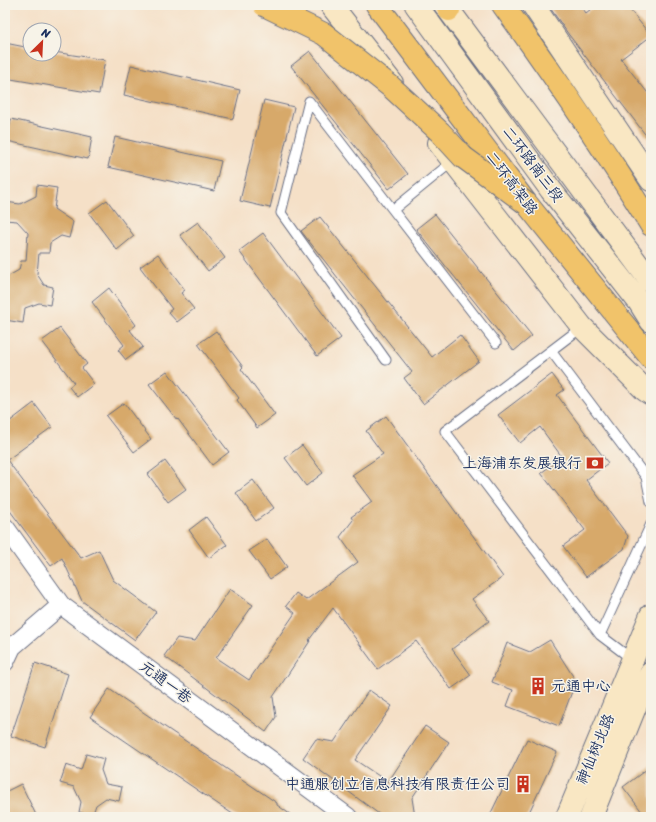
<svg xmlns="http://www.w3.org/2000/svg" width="656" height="822" font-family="Sriracha,'LXGW WenKai TC',sans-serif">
  <rect width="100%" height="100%" fill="#f7f3e8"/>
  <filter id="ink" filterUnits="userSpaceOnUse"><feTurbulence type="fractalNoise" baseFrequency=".025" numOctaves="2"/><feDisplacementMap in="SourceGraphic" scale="8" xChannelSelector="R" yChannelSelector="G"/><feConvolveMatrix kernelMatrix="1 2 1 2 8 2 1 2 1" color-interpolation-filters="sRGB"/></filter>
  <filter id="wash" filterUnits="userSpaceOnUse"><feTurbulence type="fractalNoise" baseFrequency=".012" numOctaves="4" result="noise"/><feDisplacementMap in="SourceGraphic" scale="16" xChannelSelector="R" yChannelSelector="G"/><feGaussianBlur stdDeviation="0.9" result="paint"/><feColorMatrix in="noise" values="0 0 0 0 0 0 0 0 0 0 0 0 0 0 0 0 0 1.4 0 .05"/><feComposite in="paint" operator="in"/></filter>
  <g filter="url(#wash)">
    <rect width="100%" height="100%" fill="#f5e0c7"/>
    <g id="blocks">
      <path fill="#d7a96a" d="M548,5h32l6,8 10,-8h30l25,31 -30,23 30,38v45l-82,-107z
        M5,43l25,5v6h24v-2l51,8 -6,34 -94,-16z
        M310,51l98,123 -19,15 -98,-123z
        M131,65l109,25 -7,29 -109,-24z
        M264,100l30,7 -24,101 -30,-7z
        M11,119l81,18 -4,22 -81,-18z
        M115,137l106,24 -7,30 -106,-24z
        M37,185l20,3 -3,21 19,13 -4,16 -8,-2 -11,7 -1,10h-10l-2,21 7,11 9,2 -3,18 -11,-2 -14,5 -2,15 -18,-3v-42l14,-8 2,-9h5l2,-28 -11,-12 -12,-1v-18l15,2 16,-8z
        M107,200l27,36 -17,14 -28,-37z
        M435,214l97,122 -18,15 -98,-122z
        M320,217l112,140 28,-22 19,26 -56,43 -19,-26 8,-6 -111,-141z
        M198,222l27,36 -17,13 -28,-36z
        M263,233l78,105 -24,18 -78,-105z
        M158,254l27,36 -4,3 13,16 -17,13 -9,-10 4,-3 -32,-42z
        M109,288l27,37 -6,5 13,17 -17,13 -8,-10 6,-5 -32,-43z
        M60,328l27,36 -5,4 12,16 -17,13 -8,-10 5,-4 -32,-42z
        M216,331l27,36 -2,2 34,46 -18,13 -20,-28 2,-2 -41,-54z
        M167,371l62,81 -17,13 -34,-46 -1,1 -28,-36z
        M552,374l12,16 -7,5 51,68 -22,17 42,56 -4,13 -38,28 -23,-31 22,-16 -44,-57 21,-16 -22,-30 -20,16 -22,-28z
        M34,403l18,24 -45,33 74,98 18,-8 14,30 43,32 -21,28 -53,-39 -20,-43 -11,8 -46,-62v-79z
        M124,403l27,36 -17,13 -28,-36z
        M386,416l117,161 -31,22 17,22 -37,28 19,26 -20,14 -35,-48 -38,28 -45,-61 -24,32 1,1 -37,56 3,20 -10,15 -102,-76 13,-18 18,3 35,-52 23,16 -37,53 33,22 46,-67 -9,-7 10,-13 10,7 52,-38 -18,-25 13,-17 -2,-3 21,-15 -20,-27 31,-21 -17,-23z
        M302,445l21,28 -17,13 -21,-28z
        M165,461l21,28 -18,13 -20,-28z
        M253,480l21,28 -18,13 -20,-28z
        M206,517l21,28 -18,13 -20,-28z
        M267,539l20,28 -17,12 -21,-28z
        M550,640l26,41 -17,45 -52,-20 6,-16 -21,-8 15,-39 23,9z
        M35,663l33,11 -23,73 -34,-11z
        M109,689l168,114v2l17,12h-57l-147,-100z
        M369,690l23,16 -37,54 33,22 37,-56 24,16 -37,56 3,19h-32l-80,-59 13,-19 18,3z
        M527,739l30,13 -30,65h-38z
        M86,754l18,5 -3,11 5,14 16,3 -3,14 -13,-3 -10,7 -4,11 -13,-4 2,-10 -7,-15 -14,-4 6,-18 15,5z
        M651,766v51h-5l-23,-30z
        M21,784l16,33h-32v-25z"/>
    </g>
  </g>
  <g filter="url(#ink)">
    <use href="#blocks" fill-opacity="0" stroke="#676d83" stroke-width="1"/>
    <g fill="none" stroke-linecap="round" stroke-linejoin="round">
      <g stroke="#676d83" stroke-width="11">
        <path id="service" d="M393,210l103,133
          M582,327l-137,104 155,204 33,25
          M551,351l95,126 5,25
          M386,360l-105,-147 28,-112 84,109 60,-49
          M600,635l51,-111"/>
      </g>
      <g stroke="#676d83" stroke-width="20">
        <path id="minor" d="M5,527l56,78 287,212
          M5,662l7,-15 49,-42"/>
      </g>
      <g stroke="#676d83" stroke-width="24">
        <path id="secondary" d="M331,5l61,78
          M416,5l135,185 88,112 12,19
          M445,5l206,277
          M533,5l118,175
          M439,143l143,184 63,63 6,4
          M567,817l84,-202
          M591,817l49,-122 11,-22"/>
      </g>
      <g stroke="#676d83" stroke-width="24">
        <path id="primary" d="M447,5l2,5"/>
      </g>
      <g stroke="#676d83" stroke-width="24">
        <path id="trunk" d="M377,5l150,199 124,154
          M503,5c52,72 102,145 148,220"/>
      </g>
      <use href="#service" stroke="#fff" stroke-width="9"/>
      <use href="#minor" stroke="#fff" stroke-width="18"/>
      <use href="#secondary" stroke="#f9e7c3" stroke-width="22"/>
      <use href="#primary" stroke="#f1c36a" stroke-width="22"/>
      <use href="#trunk" stroke="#f1c36a" stroke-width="22"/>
      <g stroke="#676d83" stroke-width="24" stroke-linecap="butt">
        <path id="trunk-bridge" d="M264,5l60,29 66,52 50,46 23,25 64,47"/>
      </g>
      <use href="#trunk-bridge" stroke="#f1c36a" stroke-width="22"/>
    </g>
  </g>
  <defs>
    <g id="bank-bare" transform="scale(1.38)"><path d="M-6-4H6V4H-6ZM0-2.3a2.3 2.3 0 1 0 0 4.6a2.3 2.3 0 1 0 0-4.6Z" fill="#c8321e" stroke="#f7f3e8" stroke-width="2.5" paint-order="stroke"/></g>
    <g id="building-bare" transform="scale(1.38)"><path d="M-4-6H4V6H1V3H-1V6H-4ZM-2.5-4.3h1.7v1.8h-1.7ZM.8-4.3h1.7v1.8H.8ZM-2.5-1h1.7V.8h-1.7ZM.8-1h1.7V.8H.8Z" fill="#c8321e" stroke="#f7f3e8" stroke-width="2.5" paint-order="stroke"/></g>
  </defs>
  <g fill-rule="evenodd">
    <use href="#bank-bare" x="595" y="463"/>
    <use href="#building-bare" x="538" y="686"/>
    <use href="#building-bare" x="523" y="784"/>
  </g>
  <g text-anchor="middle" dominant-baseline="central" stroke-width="3" stroke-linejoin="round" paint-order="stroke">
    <g font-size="15" fill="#1b2f5e" stroke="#f7f3e8">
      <text transform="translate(533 164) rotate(53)">二环路南三段</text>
      <text transform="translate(512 183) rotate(53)">二环高架路</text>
      <text transform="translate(166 682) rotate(37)">元通一巷</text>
      <text transform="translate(595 749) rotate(-67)">神仙树北路</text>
    </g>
    <g font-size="15" fill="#1b2f5e" stroke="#f7f3e8" text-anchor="end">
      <text x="582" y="463">上海浦东发展银行</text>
      <text x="551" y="686" text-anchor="start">元通中心</text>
      <text x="510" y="784">中通服创立信息科技有限责任公司</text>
    </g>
  </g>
  <rect width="656" height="822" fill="none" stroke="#f7f3e8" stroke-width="20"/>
  <g transform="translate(42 42) rotate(24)"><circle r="19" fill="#f7f3e8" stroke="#9fa5b1"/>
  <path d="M0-3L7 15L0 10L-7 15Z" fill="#c8321e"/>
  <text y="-6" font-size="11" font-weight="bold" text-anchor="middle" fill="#1b2f5e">N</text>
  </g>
</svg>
